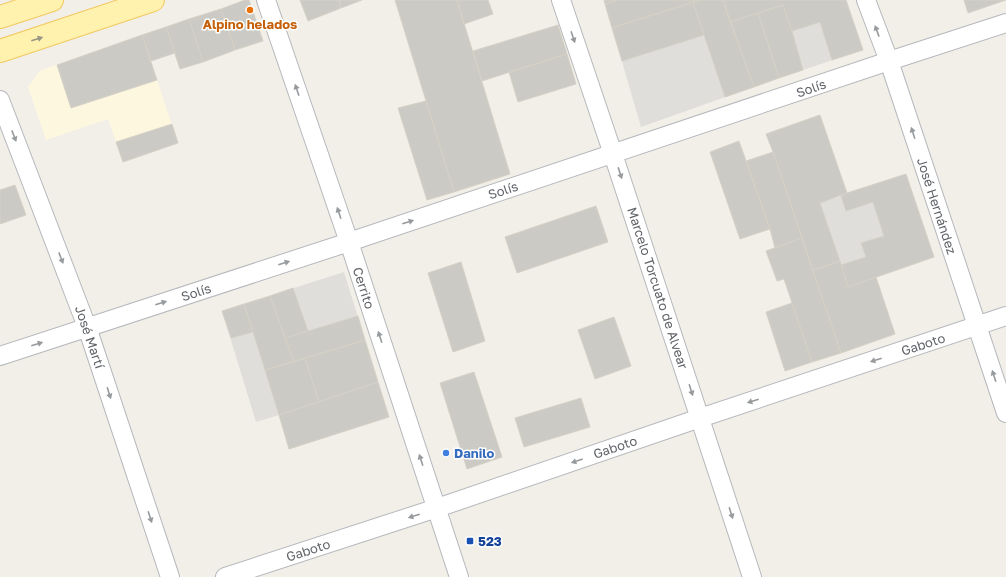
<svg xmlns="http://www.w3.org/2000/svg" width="1006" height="577" font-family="'Golos Text',sans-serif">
  <rect width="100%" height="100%" fill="#f1efe8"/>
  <path fill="#fef7e0" d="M142,35l36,108 -55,19 -15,-43 -62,21 -18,-53 11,-16z"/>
  <path fill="#e0deda" d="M604,0h242l17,50 -84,28 -138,49z
    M906,174l28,83 -86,30 -28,-84z
    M344,272l45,145 -100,32 -10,-34 -23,7 -34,-111z"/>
  <path fill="#cccac5" stroke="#d6d1c6" d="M245,0h4l14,41 -28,9 -14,-41z
    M300,0h39l2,8 -33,13z
    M339,0h23l-21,8z
    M395,0h62l53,174 -56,18z
    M457,0h31l5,14 -29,10z
    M604,0h13l-12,4z
    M617,0h83l-88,28 -7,-24z
    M700,0h23l31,87 -29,10 -32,-95z
    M723,0h123l17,50 -31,10 -12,-38 -28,9 -9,-26 -53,17z
    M964,0h42l-38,13z
    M693,2l11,33 -82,26 -10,-33z
    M783,5l9,26 11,39 -24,8 -21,-65z
    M221,9l14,41 -32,12 -14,-43z
    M758,13l21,65 -25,9 -24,-65z
    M189,19l14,43 -23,7 -14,-42z
    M558,25l9,29 -85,27 -9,-30z
    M166,27l9,26 -24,8 -9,-26z
    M142,35l15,45 -86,28 -14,-43z
    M567,54l9,30 -58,18 -9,-30z
    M426,101l28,91 -27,8 -29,-92z
    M820,115l27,78 -27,10 20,58 -27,9 -40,-118 -7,-18z
    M172,124l6,19 -55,19 -7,-20z
    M739,141l31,88 -30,10 -30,-87z
    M773,152l29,86 -27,10 -5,-19 -24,-68z
    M906,174l28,83 -86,30 -7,-22 25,-8 -5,-14 23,-7 -11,-34 -27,9 -5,-15 6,-3z
    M15,185l11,30 -26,9v-34z
    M596,206l12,36 -91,31 -12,-36z
    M802,238l39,115 -29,9 -28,-83 -7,2 -11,-30z
    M840,261l8,26 28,-10 19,57 -54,19 -28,-83z
    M461,262l24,79 -32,11 -25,-79z
    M293,288l15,43 -23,7 -15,-42z
    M270,296l24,66 -29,8 -21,-66z
    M792,303l20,59 -27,9 -19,-59z
    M244,304l9,28 -22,6 -9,-27z
    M358,316l7,24 -71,22 -9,-24z
    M614,317l17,49 -36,13 -17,-49z
    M365,340l13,42 -59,20 -14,-44z
    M305,358l14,44 -40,13 -14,-45z
    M474,372l28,85 -35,12 -27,-86z
    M378,382l11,35 -100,32 -10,-34z
    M581,398l9,29 -66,20 -9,-29z"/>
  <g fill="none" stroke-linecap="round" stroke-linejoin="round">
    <g stroke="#b5b8bc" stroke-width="20">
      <path id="minor" d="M266,0l83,242 110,335
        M561,0l52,154 139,423
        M866,0l23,61 117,352
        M0,100l87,227 83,250
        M0,356l349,-114 540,-181 117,-38
        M225,577l212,-69 263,-90 306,-102"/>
    </g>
    <g stroke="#f2c960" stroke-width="24">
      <path id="major" d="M0,17l52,-17
        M0,51l153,-51"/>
    </g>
    <use href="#minor" stroke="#fff" stroke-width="18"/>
    <use href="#major" stroke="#fff2af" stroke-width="22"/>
  </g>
  <defs><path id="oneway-solid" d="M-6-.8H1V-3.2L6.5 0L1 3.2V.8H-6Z"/></defs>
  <g fill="#979a9d">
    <use href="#oneway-solid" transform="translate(877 31) rotate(-110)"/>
    <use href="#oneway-solid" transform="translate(573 37) rotate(71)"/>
    <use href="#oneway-solid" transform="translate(297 90) rotate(-109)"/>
    <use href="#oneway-solid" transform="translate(913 133) rotate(-108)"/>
    <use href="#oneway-solid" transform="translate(14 136) rotate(69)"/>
    <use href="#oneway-solid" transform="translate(620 173) rotate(72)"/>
    <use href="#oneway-solid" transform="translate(339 213) rotate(-109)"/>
    <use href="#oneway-solid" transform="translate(408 222) rotate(-18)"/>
    <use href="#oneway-solid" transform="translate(61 258) rotate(69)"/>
    <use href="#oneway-solid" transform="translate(284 263) rotate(-18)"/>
    <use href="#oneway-solid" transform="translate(161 303) rotate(-18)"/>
    <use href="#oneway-solid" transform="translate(380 337) rotate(-108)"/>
    <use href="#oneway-solid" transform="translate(37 344) rotate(-18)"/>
    <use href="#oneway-solid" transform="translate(876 360) rotate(162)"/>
    <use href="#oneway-solid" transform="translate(994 376) rotate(-108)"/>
    <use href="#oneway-solid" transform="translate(691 390) rotate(72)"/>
    <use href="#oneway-solid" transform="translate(109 393) rotate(72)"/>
    <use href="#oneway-solid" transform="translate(753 401) rotate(162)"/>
    <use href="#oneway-solid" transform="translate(421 460) rotate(-108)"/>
    <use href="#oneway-solid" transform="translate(577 461) rotate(161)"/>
    <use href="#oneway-solid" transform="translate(731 513) rotate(72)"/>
    <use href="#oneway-solid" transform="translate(414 516) rotate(162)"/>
    <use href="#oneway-solid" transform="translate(150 517) rotate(72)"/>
  </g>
  <use fill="#979581" href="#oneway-solid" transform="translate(37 39) rotate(-18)"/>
  <circle fill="#e8710a" stroke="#fff" stroke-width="1.5" cx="250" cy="10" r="4"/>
  <circle fill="#3f7fe0" stroke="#fff" stroke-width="1.5" cx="446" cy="453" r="4"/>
  <rect fill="#1a4fb4" stroke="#fff" stroke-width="1.5" x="466" y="537" width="8" height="8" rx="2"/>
  <g text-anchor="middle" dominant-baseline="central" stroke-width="3" stroke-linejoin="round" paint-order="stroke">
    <g font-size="13" font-weight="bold" fill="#c56008" stroke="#fff">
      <text x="250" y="24">Alpino helados</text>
    </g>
    <g font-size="13" fill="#5f6368" stroke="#fff">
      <text transform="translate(811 88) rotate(-19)">Solís</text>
      <text transform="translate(503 190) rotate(-18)">Solís</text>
      <text transform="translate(937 206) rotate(72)">José Hernández</text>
      <text transform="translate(364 288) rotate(72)">Cerrito</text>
      <text transform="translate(658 288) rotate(72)">Marcelo Torcuato de Alvear</text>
      <text transform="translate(196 292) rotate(-18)">Solís</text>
      <text transform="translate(90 337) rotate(71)">José Martí</text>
      <text transform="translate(923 344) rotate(-18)">Gaboto</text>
      <text transform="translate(615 447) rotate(-19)">Gaboto</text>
      <text transform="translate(308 550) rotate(-18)">Gaboto</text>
    </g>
    <g font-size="13" font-weight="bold" fill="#366cbe" stroke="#fff" text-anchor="start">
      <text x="454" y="453">Danilo</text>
    </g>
    <g font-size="13" font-weight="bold" fill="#164399" stroke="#fff" text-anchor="start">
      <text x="478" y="541">523</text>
    </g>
  </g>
</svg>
